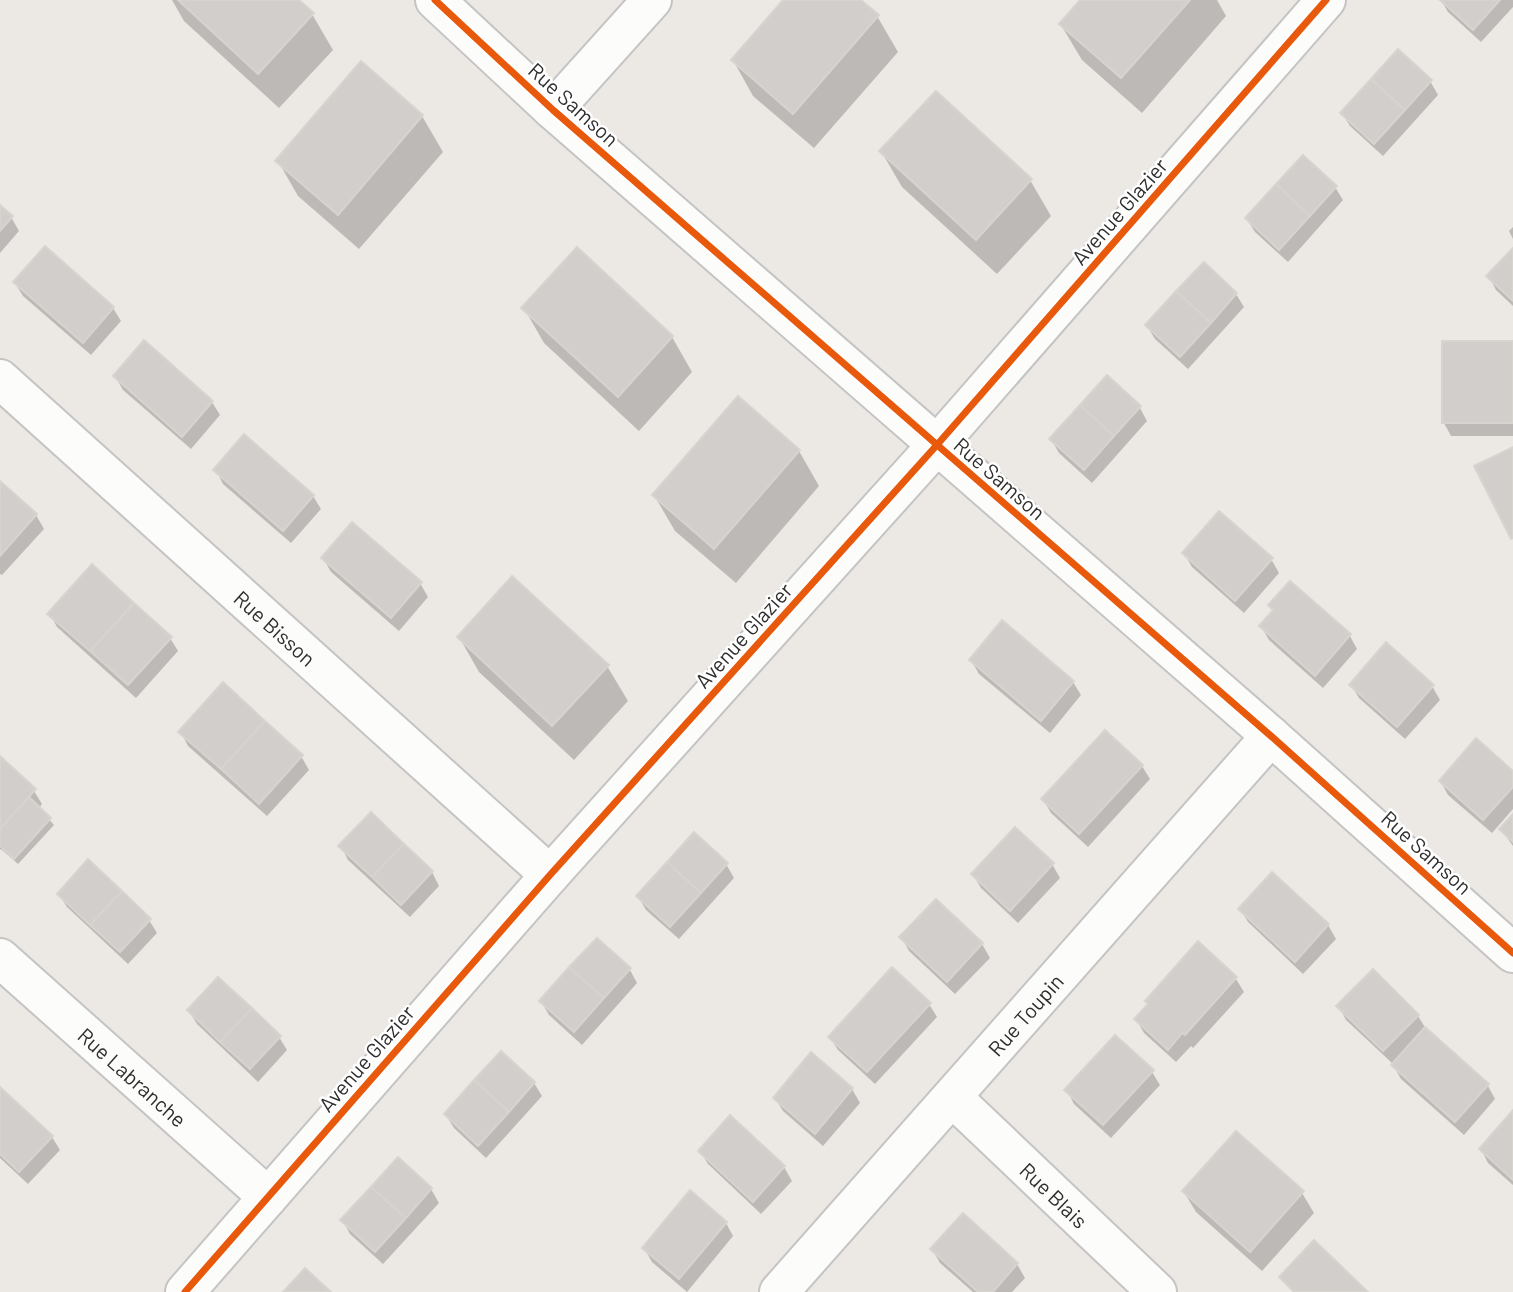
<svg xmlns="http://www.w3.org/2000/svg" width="1513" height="1292" font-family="Barlow,sans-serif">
  <rect width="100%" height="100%" fill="#ece8e4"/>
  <path fill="#0003" d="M172,0h125l15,14 21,36 -54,58 -95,-87z
    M785,0h74l18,16 21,36 -84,96 -61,-52 -20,-36z
    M1083,0h134l9,16 -84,97 -60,-53 -21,-35z
    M1441,0h72v7l-32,35 -33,-30z
    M361,64l61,52 21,36 -84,97 -61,-53 -20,-35z
    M1430,81l8,14 -55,61 -33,-30 -8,-13z
    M881,151l149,29 21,36 -54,58 -95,-87z
    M1335,187l8,13 -55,62 -33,-30 -8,-13z
    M0,208l11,9 8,14 -19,22z
    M1513,227v12l-4,-8z
    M1513,251v55l-17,-16 -7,-14z
    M15,283l98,25 8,13 -30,34 -68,-59z
    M1236,294l8,13 -56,62 -33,-30 -8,-13z
    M524,308l148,29 20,35 -53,59 -95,-88z
    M1513,345v91h-62l-7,-13z
    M115,376l97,26 8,13 -29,34 -68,-59z
    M1107,378l33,30 7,13 -55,62 -33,-30 -8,-14z
    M799,451l20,35 -83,97 -61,-52 -21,-36z
    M216,470l97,26 8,13 -30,34 -68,-59z
    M0,482l36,33 8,14 -42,46 -2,-1z
    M1184,553l87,6 8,14 -35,40 -52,-46z
    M323,558l97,25 8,14 -29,34 -68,-59z
    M50,614l120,24 8,13 -42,47 -79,-71z
    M1261,626l89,10 7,13 -34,39 -54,-48z
    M459,637l148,29 21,35 -54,59 -95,-88z
    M971,660l102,22 8,13 -31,38 -71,-59z
    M1351,685l81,1 8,14 -35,39 -46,-41z
    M181,732l120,24 8,14 -42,46 -79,-70z
    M0,759l34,32 8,13 -3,4 15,17 -36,39 -17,-15 -1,1z
    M1142,766l8,13 -62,68 -37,-34 -8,-14z
    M1513,773v36l-21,24 -44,-38 -7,-13z
    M1513,816v30l-12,-17z
    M341,846l91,26 7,14 -29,31 -62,-57z
    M726,864l8,14 -55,61 -33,-29 -8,-14z
    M1052,864l8,14 -42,45 -37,-35 -8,-14z
    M1273,874l55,51 8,14 -33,35 -55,-52 -8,-13z
    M59,894l90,26 8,13 -29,31 -61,-57z
    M902,938l80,6 8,14 -35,36 -46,-43z
    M597,940l33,30 7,13 -55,62 -33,-30 -8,-14z
    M1198,944l38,35 8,13 -51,56 -2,-2 -15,16 -32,-29 -8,-14z
    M929,1004l8,13 -62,67 -37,-34 -8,-13z
    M1339,1006l79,10 8,13 62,57 7,13 -31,36 -63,-56 -9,-16 -46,-43z
    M189,1011l90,26 8,13 -29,32 -61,-58z
    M1152,1072l8,13 -49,53 -37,-34 -7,-14z
    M534,1083l8,13 -56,62 -32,-30 -8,-13z
    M0,1089l52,48 8,13 -32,34 -28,-26z
    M852,1089l8,14 -37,43 -40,-35 -8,-13z
    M1513,1113v72l-25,-22 -7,-14z
    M730,1117l54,50 8,14 -31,33 -53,-50 -8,-13z
    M431,1189l8,14 -56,61 -33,-30 -7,-13z
    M1184,1192l118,1 12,20 -52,58 -66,-59z
    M963,1215l54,49 8,14 -13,14h-39l-33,-29 -8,-14z
    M726,1223l7,13 -46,56 -35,-30 -8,-14z"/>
  <path fill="#d1cecb" stroke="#d7d4d0" stroke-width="2" d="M178,0h121l15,13 -56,61z
    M783,0h78l18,15 -86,99 -62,-54z
    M1080,0h110l-69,78 -62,-54z
    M1440,0h60l-27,30z
    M1398,49l34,31 -27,30 -34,-31z
    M361,61l62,54 -85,100 -63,-54z
    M1371,79l34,31 -31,34 -34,-31z
    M936,91l96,88 -56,61 -97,-89z
    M1303,155l34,31 -27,30 -34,-32z
    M1276,184l34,32 -31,34 -34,-32z
    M0,205l13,11 -13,15z
    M45,246l69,61 -31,36 -70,-61z
    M577,247l96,89 -55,61 -97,-89z
    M1513,248v53l-27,-25z
    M1204,262l33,31 -26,30 -35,-32z
    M1176,291l35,32 -31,34 -35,-32z
    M144,340l69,61 -31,36 -69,-61z
    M1442,341h71v82h-71z
    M1107,375l34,31 -27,30 -34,-31z
    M738,396l62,54 -86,99 -62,-54z
    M1080,405l34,31 -30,34 -35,-31z
    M244,434l70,61 -31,36 -70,-61z
    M1513,447v91l-2,1 -37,-73z
    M0,481l37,33 -37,42z
    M1219,511l54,47 -38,43 -53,-48z
    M352,522l70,60 -31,36 -70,-60z
    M92,564l42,39 -44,48 -43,-37z
    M512,576l97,89 -57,61 -95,-89z
    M1290,581l61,53 -36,42 -56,-50 14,-16 -5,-5z
    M134,603l38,34 -44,48 -38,-34z
    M1002,620l72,61 -33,40 -72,-61z
    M1386,642l48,43 -37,42 -48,-42z
    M223,682l42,39 -44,48 -43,-37z
    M265,721l38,34 -44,49 -38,-35z
    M1105,730l38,35 -64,69 -38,-35z
    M1476,738l37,33v16l-30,33 -44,-39z
    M0,756l36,33 -36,40z
    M29,797l22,21 -37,41 -14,-13v-17z
    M371,812l33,32 -32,33 -34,-31z
    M1513,814v28l-14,-13z
    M1015,827l39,36 -44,48 -39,-37z
    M694,832l34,31 -27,30 -34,-31z
    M404,844l29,27 -32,34 -29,-28z
    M88,859l34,32 -32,34 -33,-31z
    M667,862l34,31 -31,34 -34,-31z
    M1272,872l57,52 -34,38 -57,-53z
    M122,891l29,28 -31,33 -30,-27z
    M936,899l47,44 -36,39 -48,-45z
    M597,938l34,30 -27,30 -35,-31z
    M1198,941l39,36 -52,58 -3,-2 -14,17 -34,-31 14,-15 -3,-3z
    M569,967l35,31 -30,34 -35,-31z
    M892,967l39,36 -64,69 -39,-35z
    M1373,969l46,46 -36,36 -47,-45z
    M218,977l34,31 -32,34 -33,-32z
    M252,1008l29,28 -31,33 -30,-27z
    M1425,1027l64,57 -34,38 -64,-57z
    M1115,1035l39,35 -51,55 -39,-35z
    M501,1051l34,31 -26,30 -35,-32z
    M811,1052l42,36 -38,46 -42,-36z
    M474,1080l35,32 -31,34 -34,-32z
    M0,1087l53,49 -34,36 -19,-18z
    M1513,1110v70l-34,-31z
    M730,1115l55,51 -32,36 -55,-51z
    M1236,1131l68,60 -54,61 -68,-61z
    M398,1157l34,31 -26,30 -35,-31z
    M371,1187l35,31 -31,34 -35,-32z
    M690,1190l37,32 -48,57 -37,-31z
    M963,1213l55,50 -25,29h-15l-48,-43z
    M1314,1240l54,52h-74l-15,-15z
    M305,1268l26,24h-48z"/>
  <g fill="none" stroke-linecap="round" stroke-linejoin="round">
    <g stroke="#c5c4c5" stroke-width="42">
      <g id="minor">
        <path d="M553,110l99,-110"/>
        <path id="s1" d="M0,379l550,496"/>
        <path id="s2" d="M0,958l268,239"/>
        <path id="s3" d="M953,1098l204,194"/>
        <path d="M185,1292l365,-417 386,-429 390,-446"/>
        <path id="s4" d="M779,1292l492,-556"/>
      </g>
    </g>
    <g stroke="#c5c4c5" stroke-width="42">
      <path id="tertiary" d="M435,0l118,110 718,626 242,217"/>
    </g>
    <use href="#minor" stroke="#fcfcfb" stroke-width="38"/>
    <use href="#tertiary" stroke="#fcfcfb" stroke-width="38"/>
    <g stroke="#fff" stroke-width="11">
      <path id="cycleway" d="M435,0l118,110 718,626 242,217
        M185,1292l365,-417 386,-429 390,-446"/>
    </g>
    <use href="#cycleway" stroke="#e8590c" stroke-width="7"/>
  </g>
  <g text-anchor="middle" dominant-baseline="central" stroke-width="5" stroke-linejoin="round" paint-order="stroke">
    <g font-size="21" fill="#2e2e2e" stroke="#fff">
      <text transform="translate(574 104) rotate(42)">Rue Samson</text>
      <text transform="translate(1119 211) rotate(-49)">Avenue Glazier</text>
      <text transform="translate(1000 478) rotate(41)">Rue Samson</text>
      <text stroke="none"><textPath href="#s1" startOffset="371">Rue Bisson</textPath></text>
      <text transform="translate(743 635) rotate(-48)">Avenue Glazier</text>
      <text transform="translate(1427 852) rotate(42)">Rue Samson</text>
      <text stroke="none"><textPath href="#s4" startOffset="371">Rue Toupin</textPath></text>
      <text transform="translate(366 1058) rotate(-49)">Avenue Glazier</text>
      <text stroke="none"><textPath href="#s2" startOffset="178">Rue Labranche</textPath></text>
      <text stroke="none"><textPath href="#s3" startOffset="140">Rue Blais</textPath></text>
    </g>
  </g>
</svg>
